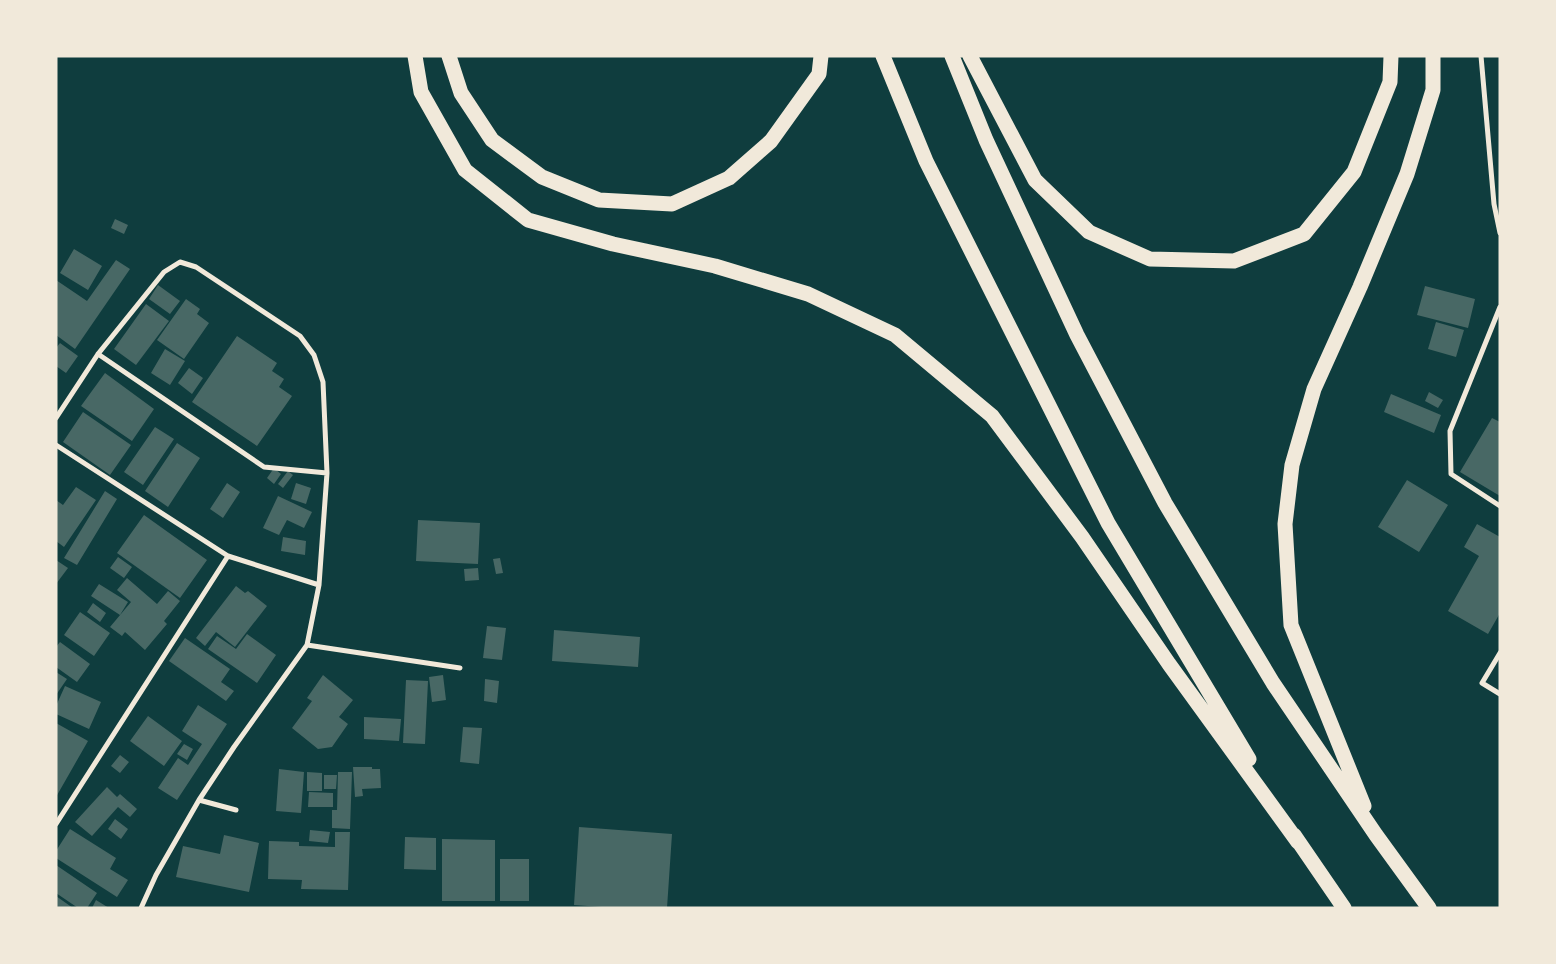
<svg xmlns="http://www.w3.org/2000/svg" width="1556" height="964" font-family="'PT Sans',sans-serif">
  <rect width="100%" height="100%" fill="#0f3d3e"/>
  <path fill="#486865" d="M115,219l13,6 -4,9 -13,-6z
    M74,249l28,17 -14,24 -28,-17z
    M116,260l14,9 -55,80 -19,-14v-55l31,21z
    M158,285l22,16 -10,13 -21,-15z
    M1425,286l50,13 -7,29 -51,-13z
    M186,299l14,10 -3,5 12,9 -25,36 -27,-19z
    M146,304l23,17 -33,44 -22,-16z
    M1436,322l28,8 -8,27 -28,-8z
    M237,336l40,27 -5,8 12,8 -5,8 13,9 -35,50 -65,-44z
    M60,343l18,13 -12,17 -10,-7v-18z
    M165,349l20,12 -15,24 -19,-12z
    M189,368l14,10 -11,16 -14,-11z
    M105,373l49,36 -22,32 -51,-35z
    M1429,392l14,8 -5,8 -13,-7z
    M1391,394l50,21 -7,18 -50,-21z
    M83,412l48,33 -21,30 -47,-33z
    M1492,418l8,4v74l-40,-24z
    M155,427l19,12 -31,46 -19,-13z
    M177,443l23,15 -32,49 -23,-16z
    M274,468l7,6 -7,10 -7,-6z
    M288,471l5,4 -10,13 -5,-4z
    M1407,480l41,25 -29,47 -41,-25z
    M227,483l13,9 -17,26 -13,-9z
    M296,483l15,5 -5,16 -15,-5z
    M76,487l20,13 -32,47 -8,-6v-41l7,5z
    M105,491l12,8 -40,66 -13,-7z
    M278,496l34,16 -8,16 -17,-8 -8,15 -16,-7z
    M144,515l63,45 -27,38 -63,-45z
    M418,520l62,3 -2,41 -62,-3z
    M1477,524l23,13v76l-12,21 -40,-23 31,-55 -15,-9z
    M283,537l23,4 -1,14 -24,-4z
    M118,557l14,10 -8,11 -14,-10z
    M500,558l3,15 -7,1 -3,-15z
    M56,560l12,8 -12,16z
    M478,568l1,12 -14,1 -1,-12z
    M127,578l30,26 11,-13 12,10 -16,20 3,3 -22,26 -20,-18 -3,4 -12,-9 21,-25 -14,-12z
    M99,584l29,18 -8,13 -29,-19z
    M236,586l9,7 3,-2 19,15 -32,41 -19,-15 -11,14 -9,-8z
    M93,603l13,10 -6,9 -13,-10z
    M80,612l30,21 -16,23 -30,-21z
    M487,626l19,2 -4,32 -19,-2z
    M554,630l86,7 -2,30 -86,-6z
    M247,634l29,21 -19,28 -49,-34 9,-13 19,13z
    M185,638l45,31 -9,13 13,9 -8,10 -57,-40z
    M60,642l30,22 -13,18 -21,-15v-20z
    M56,672l11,7 -11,16z
    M323,675l30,25 -14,17 9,7 -16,23 -14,2 -26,-21 20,-27 -5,-3z
    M443,675l3,25 -14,2 -3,-25z
    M485,679l14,2 -2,22 -13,-2z
    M406,680l22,1 -3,63 -22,-1z
    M65,686l36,16 -12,27 -33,-15v-8z
    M198,705l29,19 -50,76 -19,-12 20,-30 10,7 14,-21 -20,-13z
    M148,716l34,25 -18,25 -34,-25z
    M364,717l37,2 -2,22 -35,-2z
    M56,723l32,18 -32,56z
    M463,727l19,1 -3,36 -19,-2z
    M184,744l9,5 -6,11 -10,-6z
    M120,755l9,7 -9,11 -9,-7z
    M353,767h19v2h8l1,19 -19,1 1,7 -8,1z
    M279,769l25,3 -3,41 -25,-2z
    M307,772l15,1v18h-15z
    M338,772h14l-2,57 -18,-1v-18h5z
    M324,775h13l-1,14h-12z
    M107,787l10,10 3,-3 17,15 -7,8 -12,-10 -26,29 -17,-14z
    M309,792l24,1v14h-25z
    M115,819l13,10 -7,10 -13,-10z
    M579,827l93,7 -5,74h-52l-41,-3z
    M70,829l46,29 -6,11 18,11 -11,17 -61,-39v-7z
    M310,830l20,2 -2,11 -19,-2z
    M335,832h15l-2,58 -47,-1 1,-9 -34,-1 1,-38 30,1v4l36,1z
    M224,835l35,8 -10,49 -73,-15 7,-31 37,8z
    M405,837l31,1v32l-32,-1z
    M442,839l53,1v61h-53z
    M500,859h29v42h-29z
    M56,865l41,28 -10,15h-9l-22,-15z
    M56,896l17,12h-17z
    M96,900l13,8h-17z"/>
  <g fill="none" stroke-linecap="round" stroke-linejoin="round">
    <path stroke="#f1e9da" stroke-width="5" d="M1481,56l13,148 6,29
      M1500,307l-50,124 1,43 49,32
      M98,354l166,113 63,6
      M56,418l42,-64 66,-82 16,-10 16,5 104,69 14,19 9,27 4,91 -8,112 -12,60 -73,102 -35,53 -43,75 -15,33
      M56,445l172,111 91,29
      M307,645l153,23
      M1500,653l-18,30 18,11
      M199,800l37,10
      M56,824l172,-268"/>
    <path stroke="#f1e9da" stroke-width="15" d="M415,56l6,36 44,78 63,50 85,24 102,22 93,28 87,41 97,81 90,121 87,127 129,178
      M449,56l12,37 31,47 50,37 57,23 73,4 57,-26 42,-37 48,-67 2,-18
      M883,56l43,105 182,362 141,236
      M952,56l34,84 91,195 88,168 108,180 103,152 53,73
      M970,56l65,124 54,52 61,27 84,2 70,-27 50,-62 36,-90 1,-26
      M1364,806l-73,-181 -6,-101 7,-59 22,-76 46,-102 47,-113 26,-84v-34
      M1294,835l50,73"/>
  </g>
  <rect width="1556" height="964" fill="none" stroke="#f1e9da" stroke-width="115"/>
</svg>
